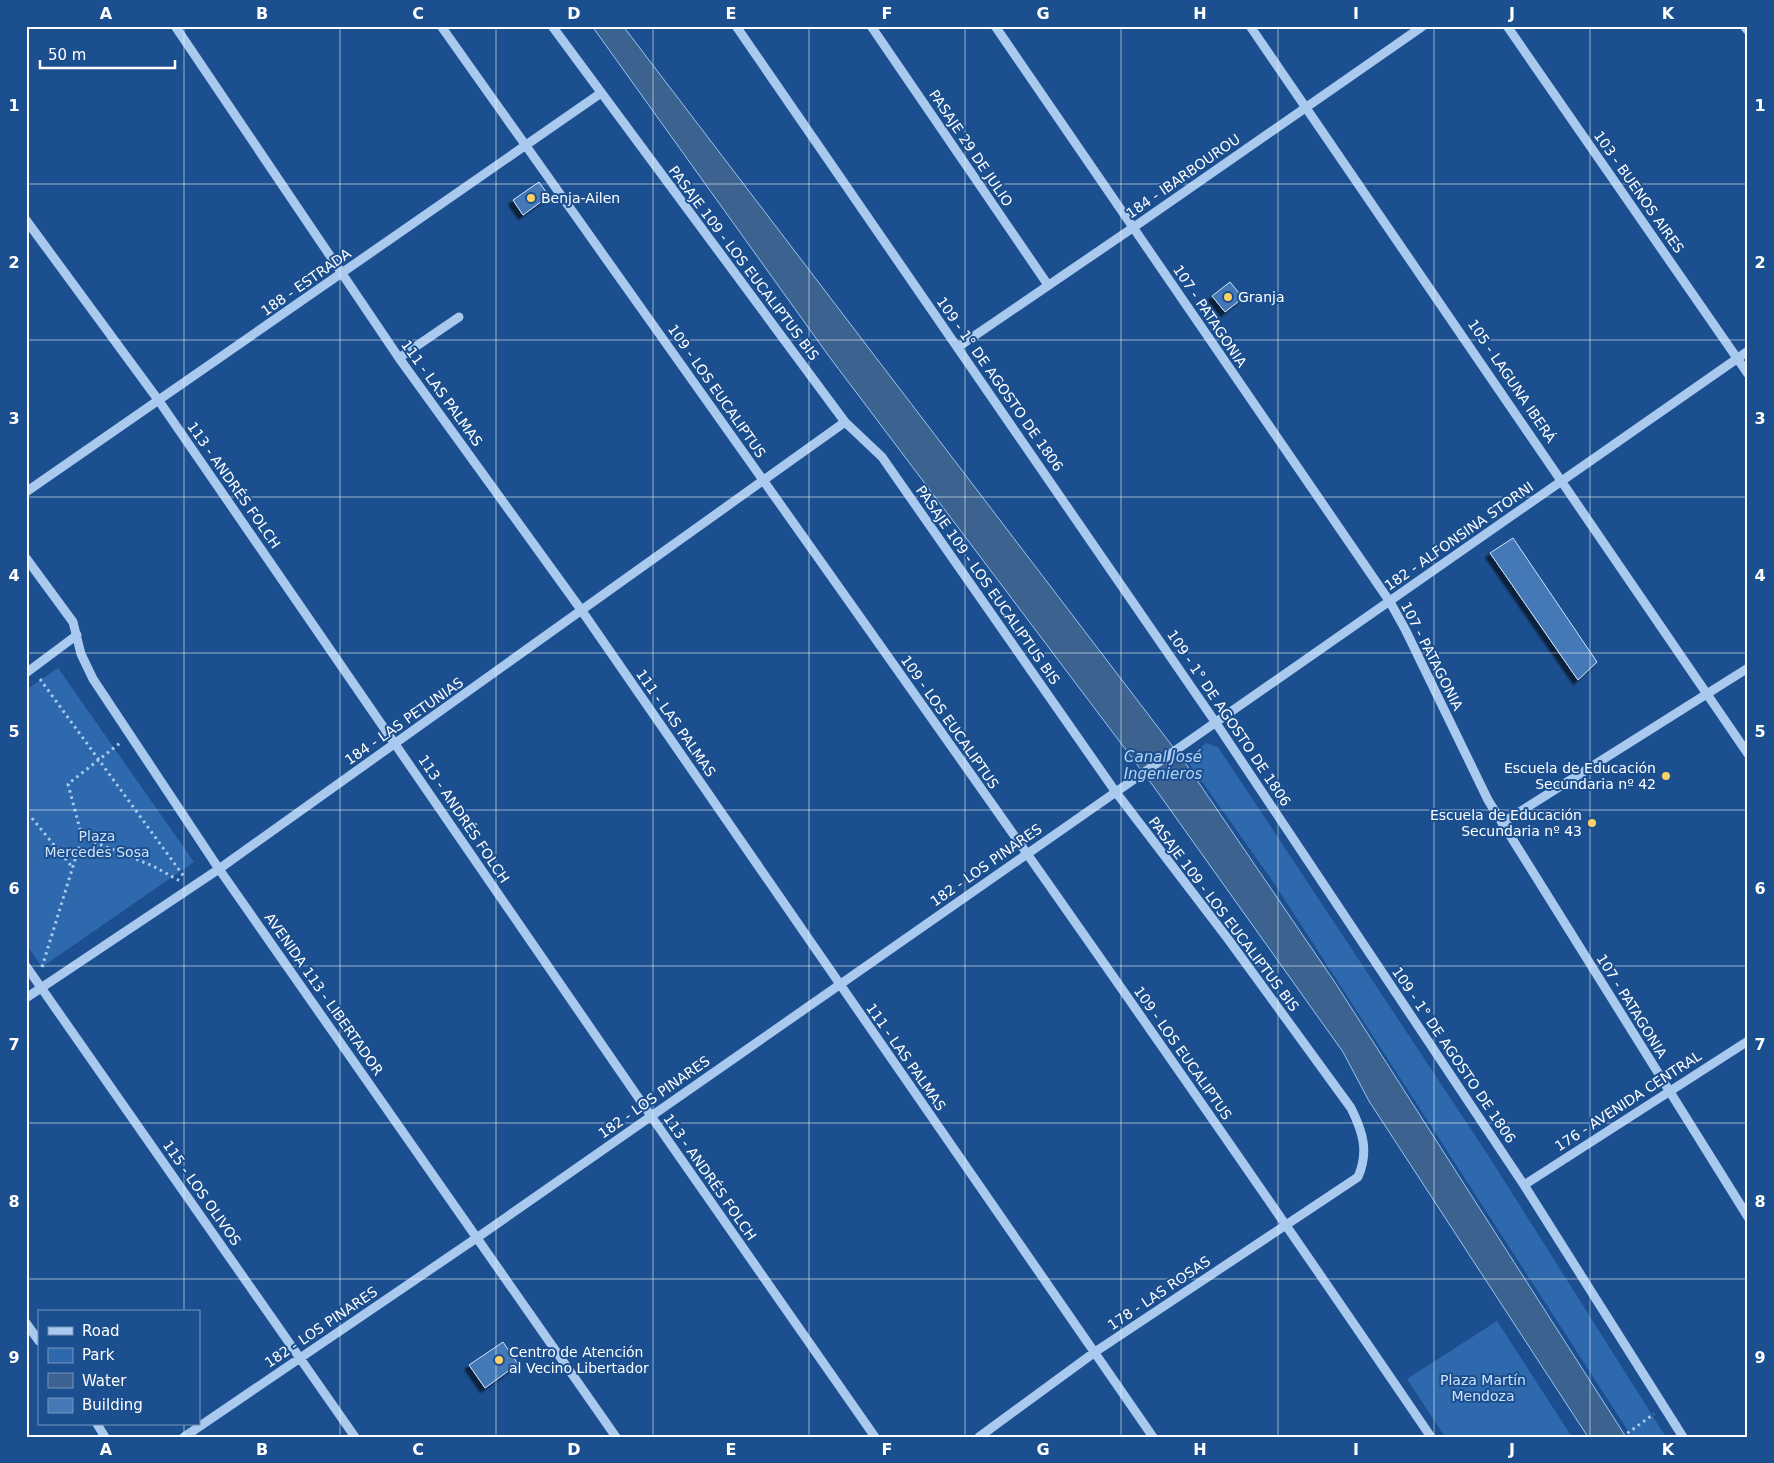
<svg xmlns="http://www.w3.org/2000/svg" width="1774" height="1463" font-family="'DejaVu Sans',sans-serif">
  <defs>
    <filter id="shadow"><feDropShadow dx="-4.5" dy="4.5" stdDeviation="1" flood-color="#0009"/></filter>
  </defs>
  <rect width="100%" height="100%" fill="#1b4f8f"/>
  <path fill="#2e69ad" d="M58,668l136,194 -152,105 -16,-23v-254z
    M1206,743l12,4 270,408 178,282h-34l-356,-551 -90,-127z
    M1497,1321l75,116h-127l-38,-58z"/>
  <path fill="#3c6290" stroke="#9cc4f0" d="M592,26h31l563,738 150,220 290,453h-38l-219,-336 -26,-49 -189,-265 -326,-432z"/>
  <path fill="#4478b7" stroke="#cfe3fa" filter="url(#shadow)" d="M539,182l10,14 -26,19 -10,-15z
    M1230,282l13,16 -18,14 -13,-16z
    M1513,538l84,124 -19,18 -88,-127z
    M503,1342l15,22 -33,24 -16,-23z"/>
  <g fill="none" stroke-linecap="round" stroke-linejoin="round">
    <path stroke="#a9c9ee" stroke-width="3" stroke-dasharray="2.5 4" stroke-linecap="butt" d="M40,679l145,199
      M26,816l5,1 42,51
      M82,837l71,29 27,15
      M42,967l40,-130 -14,-53 52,-41
      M1622,1437l32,-23"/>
    <path stroke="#a9c9ee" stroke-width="9" d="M175,26l224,332 183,253 571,826
      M441,26c332,469 667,936 990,1411
      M552,26l293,396 37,35 233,334 113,148 123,169c12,24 18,44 7,69l-263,175 -116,85
      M736,26l480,697 308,462 159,252
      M871,26l177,259
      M995,26l395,576 15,27 83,171 260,417
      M1250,26l498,728
      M1507,26l241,348
      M1744,26l4,5
      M26,220l133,181 492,715 224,321
      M958,347l176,-120 289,-201
      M399,358l60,-41
      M26,492l575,-399
      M26,558l47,64 8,32 12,25 126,190 397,568
      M26,673l51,-38
      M1502,823l246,-155
      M26,966l329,471
      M26,998l193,-129 626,-447
      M1524,1185l224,-144
      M26,1323l13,18
      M97,1424l8,13
      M184,1437l294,-200 1270,-886"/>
  </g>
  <path fill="none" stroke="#fff" stroke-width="1" stroke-opacity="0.55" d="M184,26v1286M340,26v1411M496,26v1411M653,26v1411M809,26v1411M965,26v1411M1121,26v1411M1278,26v1411M1434,26v1411M1590,26v1411M26,184h1722M26,340h1722M26,497h1722M26,653h1722M26,810h1722M26,966h1722M26,1123h1722M26,1279h1722M184,1424v13"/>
  <g fill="#ffd166" stroke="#1b4f8f" stroke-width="2">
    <circle cx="531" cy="198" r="5"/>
    <circle cx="1228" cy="297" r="5"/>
    <circle cx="1666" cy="776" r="5"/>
    <circle cx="1592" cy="823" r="5"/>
    <circle cx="499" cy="1360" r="5"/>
  </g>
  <g text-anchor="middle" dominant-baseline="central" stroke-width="4" stroke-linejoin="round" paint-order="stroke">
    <g font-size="14" fill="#fff" stroke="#1b4f8f">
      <text transform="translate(971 148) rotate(56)">PASAJE 29 DE JULIO</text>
      <text transform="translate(1183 176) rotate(-35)">184 - IBARBOUROU</text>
      <text transform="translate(1639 192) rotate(55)">103 - BUENOS AIRES</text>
      <text transform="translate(744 263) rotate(53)">PASAJE 109 - LOS EUCALIPTUS BIS</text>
      <text transform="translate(306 282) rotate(-35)">188 - ESTRADA</text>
      <text transform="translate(1210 316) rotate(56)">107 - PATAGONIA</text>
      <text transform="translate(1512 381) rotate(56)">105 - LAGUNA IBERÁ</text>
      <text transform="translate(1000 384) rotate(55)">109 - 1° DE AGOSTO DE 1806</text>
      <text transform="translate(717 391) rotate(55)">109 - LOS EUCALIPTUS</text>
      <text transform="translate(442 393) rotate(54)">111 - LAS PALMAS</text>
      <text transform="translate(234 485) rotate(55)">113 - ANDRÉS FOLCH</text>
      <text transform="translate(1459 536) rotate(-35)">182 - ALFONSINA STORNI</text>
      <text transform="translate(988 585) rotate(55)">PASAJE 109 - LOS EUCALIPTUS BIS</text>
      <text transform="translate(1432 656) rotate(63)">107 - PATAGONIA</text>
      <text transform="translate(1229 718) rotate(56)">109 - 1° DE AGOSTO DE 1806</text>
      <text transform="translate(404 721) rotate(-35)">184 - LAS PETUNIAS</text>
      <text transform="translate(950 722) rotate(55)">109 - LOS EUCALIPTUS</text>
      <text transform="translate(676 723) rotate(55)">111 - LAS PALMAS</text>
      <text transform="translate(464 819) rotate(56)">113 - ANDRÉS FOLCH</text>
      <text transform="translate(986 865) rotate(-35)">182 - LOS PINARES</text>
      <text transform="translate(1224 914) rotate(53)">PASAJE 109 - LOS EUCALIPTUS BIS</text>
      <text transform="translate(324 994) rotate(55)">AVENIDA 113 - LIBERTADOR</text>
      <text transform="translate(1632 1006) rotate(58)">107 - PATAGONIA</text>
      <text transform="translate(1183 1053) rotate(55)">109 - LOS EUCALIPTUS</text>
      <text transform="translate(1454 1055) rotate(56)">109 - 1° DE AGOSTO DE 1806</text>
      <text transform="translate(906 1057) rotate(55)">111 - LAS PALMAS</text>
      <text transform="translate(654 1097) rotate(-35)">182 - LOS PINARES</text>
      <text transform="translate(1628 1101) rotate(-33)">176 - AVENIDA CENTRAL</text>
      <text transform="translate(710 1177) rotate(55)">113 - ANDRÉS FOLCH</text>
      <text transform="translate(202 1193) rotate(55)">115 - LOS OLIVOS</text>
      <text transform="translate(1159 1293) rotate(-34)">178 - LAS ROSAS</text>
      <text transform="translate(321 1327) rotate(-34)">182 - LOS PINARES</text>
    </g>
    <g font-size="14" fill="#fff" stroke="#1b4f8f" text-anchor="start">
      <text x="541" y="198">Benja-Ailen</text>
      <text x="1238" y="297">Granja</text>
      <text x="1656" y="768" text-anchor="end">Escuela de Educación<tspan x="1656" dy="16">Secundaria nº 42</tspan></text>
      <text x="1582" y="815" text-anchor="end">Escuela de Educación<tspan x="1582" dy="16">Secundaria nº 43</tspan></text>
      <text x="509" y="1352">Centro de Atención<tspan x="509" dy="16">al Vecino Libertador</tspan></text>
    </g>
    <g font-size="14" fill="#cfe3fa" stroke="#1b4f8f">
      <text x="97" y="836">Plaza<tspan x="97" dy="16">Mercedes Sosa</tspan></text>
      <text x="1483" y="1380">Plaza Martín<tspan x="1483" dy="16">Mendoza</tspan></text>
    </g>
    <g font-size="15" font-style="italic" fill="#b5d3f5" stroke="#1b4f8f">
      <text x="1163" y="757">Canal José<tspan x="1163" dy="17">Ingenieros</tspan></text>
    </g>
  </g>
  <rect width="1774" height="1463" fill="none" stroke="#1b4f8f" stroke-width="55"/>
  <rect x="38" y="1310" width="162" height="115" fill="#1b4f8f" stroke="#7695bc"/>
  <rect x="48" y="1327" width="25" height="8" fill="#a9c9ee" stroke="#7695bc"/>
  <text x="82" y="1336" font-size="15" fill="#ffffff">Road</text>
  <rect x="48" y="1348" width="25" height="15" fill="#2e69ad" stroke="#7695bc"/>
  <text x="82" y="1360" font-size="15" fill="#ffffff">Park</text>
  <rect x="48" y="1373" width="25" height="15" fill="#3c6290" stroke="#7695bc"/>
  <text x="82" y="1386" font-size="15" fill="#ffffff">Water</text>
  <rect x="48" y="1398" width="25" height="15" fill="#4478b7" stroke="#7695bc"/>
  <text x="82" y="1410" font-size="15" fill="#ffffff">Building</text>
  <path d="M40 60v8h135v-8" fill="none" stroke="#ffffff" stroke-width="2.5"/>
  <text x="48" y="60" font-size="15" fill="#ffffff" stroke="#1b4f8f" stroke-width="4" paint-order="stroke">50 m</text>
  <rect x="28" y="28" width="1718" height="1408" fill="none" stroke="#fff" stroke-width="2"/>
  <g font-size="16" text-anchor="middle" font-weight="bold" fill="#fff">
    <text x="106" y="19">A</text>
    <text x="262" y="19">B</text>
    <text x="418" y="19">C</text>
    <text x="574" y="19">D</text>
    <text x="731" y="19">E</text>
    <text x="887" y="19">F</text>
    <text x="1043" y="19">G</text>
    <text x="1200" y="19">H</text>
    <text x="1356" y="19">I</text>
    <text x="1512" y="19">J</text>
    <text x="1668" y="19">K</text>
    <text x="14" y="111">1</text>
    <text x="1760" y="111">1</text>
    <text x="14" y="268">2</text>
    <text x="1760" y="268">2</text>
    <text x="14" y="424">3</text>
    <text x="1760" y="424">3</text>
    <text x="14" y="581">4</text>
    <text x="1760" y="581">4</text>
    <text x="14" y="737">5</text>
    <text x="1760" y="737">5</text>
    <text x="14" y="894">6</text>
    <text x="1760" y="894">6</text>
    <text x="14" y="1050">7</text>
    <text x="1760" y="1050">7</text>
    <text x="14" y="1207">8</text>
    <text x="1760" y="1207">8</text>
    <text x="14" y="1363">9</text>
    <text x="1760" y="1363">9</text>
    <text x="106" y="1455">A</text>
    <text x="262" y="1455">B</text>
    <text x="418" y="1455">C</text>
    <text x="574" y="1455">D</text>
    <text x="731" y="1455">E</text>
    <text x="887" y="1455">F</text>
    <text x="1043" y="1455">G</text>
    <text x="1200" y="1455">H</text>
    <text x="1356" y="1455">I</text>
    <text x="1512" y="1455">J</text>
    <text x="1668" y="1455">K</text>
  </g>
</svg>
